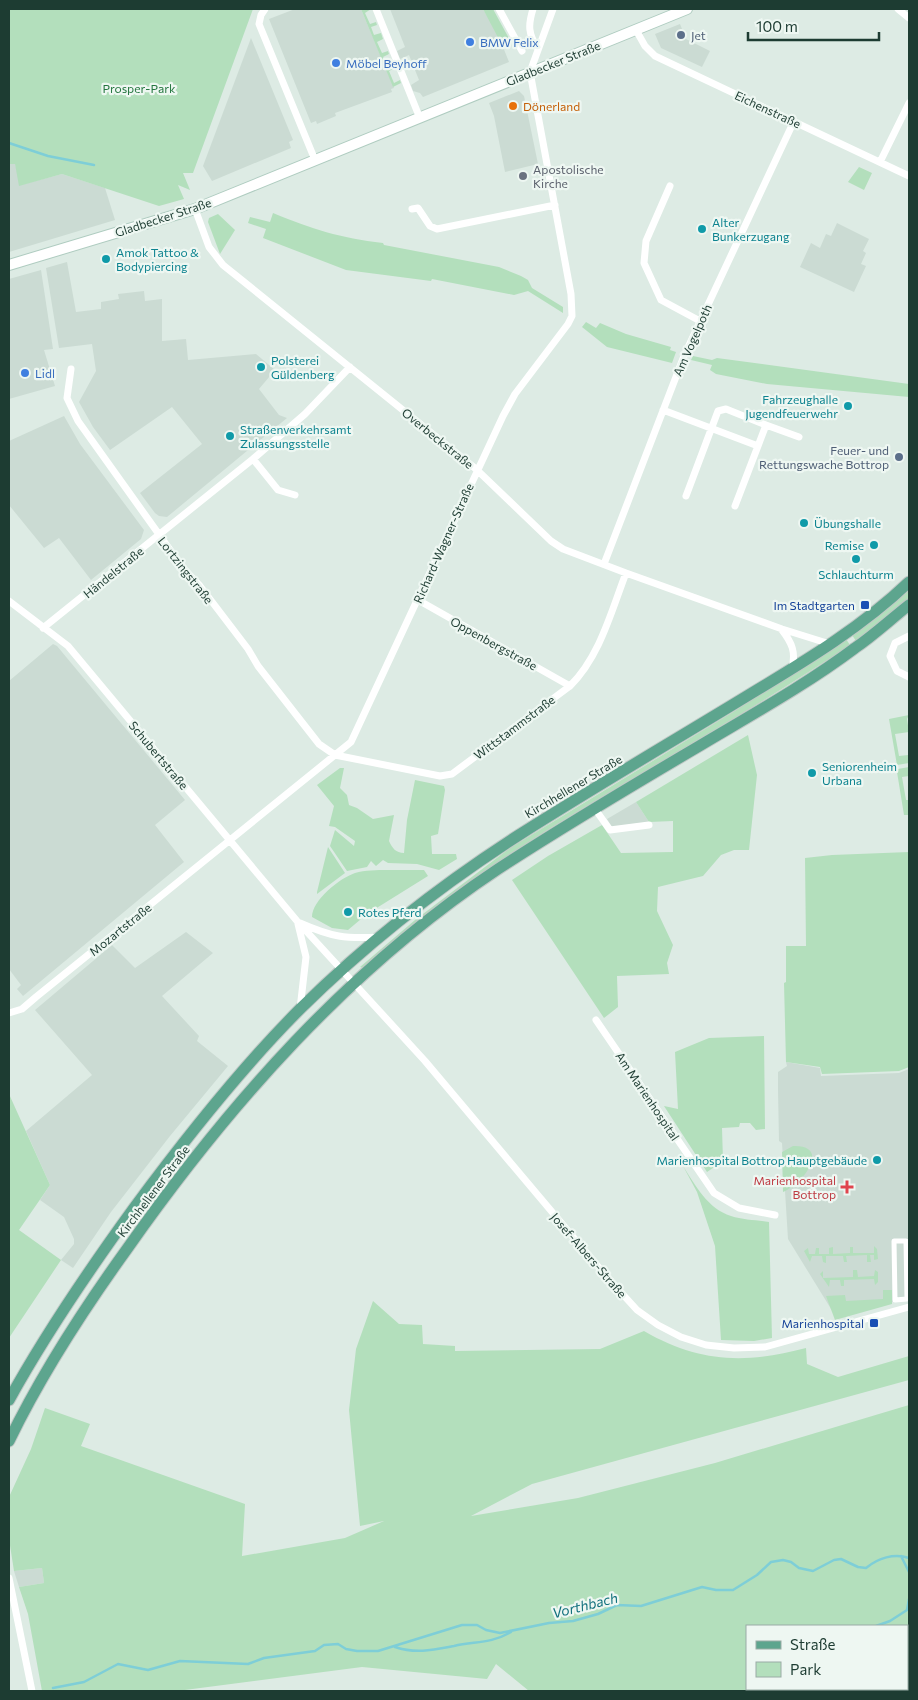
<svg xmlns="http://www.w3.org/2000/svg" width="918" height="1700" font-family="Commissioner,sans-serif">
  <rect width="100%" height="100%" fill="#ddebe4"/>
  <path fill="#cbdbd3" d="M295,9h66l33,79 -3,1 1,3 -57,21 1,3 -19,8 -1,-3 -5,2 -42,-104z
    M390,9h93l14,23 12,30 -86,35 -3,-4 -7,-2 -2,-6 8,-5 -10,-25 -9,4 -3,-8 8,-4z
    M680,24l6,15 24,12 -8,16 -41,-19 -6,-14z
    M251,38l42,102 -4,2 2,6 -79,33 -9,-15z
    M519,91l5,5 14,68 -33,8 -11,-56 -5,-13z
    M15,163l5,22 42,-11 43,14 10,32 -106,32v-88z
    M837,223l32,16 -6,12 3,2 -5,11 5,2 -12,26 -54,-25 11,-24 9,5 6,-14 5,2z
    M67,262l9,50 25,-3v-7l18,-3 -1,-5 26,-3 1,10 17,-2v42l24,-2 2,21 68,-6 19,16 -16,19 20,26 8,3 -120,99 -8,-1 -4,-3 -15,-20 62,-49 -30,-37 -62,43 -17,-23 -14,-25 17,-31 -4,-27 -33,4 -13,-80z
    M41,270l12,79 -9,1 11,36 -46,13v-120z
    M64,416l16,28 64,86 -3,9 -50,41 -32,-42 -15,10 -35,-43v-64z
    M53,644l4,2 128,154 -30,25 29,37 -161,134 -6,-7 4,-4 -12,-16v-288z
    M636,802l13,20 -37,5 -5,-8z
    M186,932l27,21 -51,43 37,40 -2,5 31,25 -58,70 -59,76 -38,56 -12,-8 13,-16v-5l-10,-22 -24,-17 10,-15 -24,-54 66,-56 -57,-65 77,-65 23,23z
    M786,1062l34,6 1,8 78,-3 10,-4v228l-73,20 -48,-78 -6,-96 -3,-2 -1,-51v-18l9,-6z
    M42,1568l2,15 -25,4 -5,-16z"/>
  <path fill="#b3dfbc" fill-rule="evenodd" d="M9,9h244l-60,164h-10l7,17 -12,-5 6,14 -25,7 -97,-32 -43,12 -4,-22h-6z
    M361,9h10l-6,4 5,11 6,-2 1,3 -6,2 3,8 7,-2 2,6 -6,3 5,11 6,-2 1,3 -6,3 5,11 6,-2 1,2 -6,3 5,12 6,-3 1,3 -8,4z
    M483,9h10l18,33 -8,5z
    M859,167l13,6 -8,17 -16,-8z
    M273,213c39,16 67,25 110,30l1,2 115,22 22,9 7,4 4,8 31,19v6l-35,-22 -14,4 -82,-16 -1,2 -85,-11 -83,-32 3,-9 -18,-6 2,-6 20,5z
    M218,214l17,16 -15,24 -12,-32 1,-4z
    M586,322l10,6 4,-5 26,11 45,13 -1,3 6,2 -4,11 -65,-16 -25,-20z
    M693,356l19,4 5,-2 192,26v13l-142,-13 -51,-10 -6,-4 2,-5 -21,-5z
    M909,589v10l-53,42 -4,-6z
    M846,639l4,6c-110,74 -226,135 -337,207 -53,34 -101,76 -150,116l-3,-1 55,-47 95,-72 223,-136z
    M909,715l-2,4 2,13 -14,2 4,22 9,-1 1,8 -12,2 -8,-46z
    M748,735l9,40 -8,75h-15l-13,5 -18,21 -45,11 -1,24 16,34 -6,18 2,11 -52,2 1,31 -14,11 -92,-138 36,-24 54,-31 19,28 52,-1v-31l-24,1 -13,-20z
    M909,767v9l-7,1 4,23h3v15h-5l-7,-43 1,-3z
    M340,768h4l-4,20 7,7 2,10 8,3 16,11 21,-4 -5,26c3,7 7,12 15,12l3,-33 8,-40 29,6 1,4 -7,44 -7,2 1,18h24l1,5 -18,11 -22,-6 -29,-1 -5,-3 -7,6 -5,-5 -4,6 -20,4 -17,-25 5,-16 19,16 1,-5 -20,-14 -6,-1 5,-20 -17,-21z
    M328,847l17,26 -28,21v-2z
    M909,852v215l-10,4 -77,3 -2,-7 -34,-5 -2,-79 2,-1v-36h20l-1,-88 27,-3z
    M387,870h37l4,6 -61,38 -19,16 -16,-2 -20,-11c0,-17 28,-39 43,-44 10,-3 22,-3 32,-3z
    M764,1036l1,93 -9,1 -6,-7h-10l-1,4 -17,1 1,33 -16,11 -43,-66 14,3 -3,-57 34,-14z
    M9,1094l41,91 -31,45 42,30 -52,78z
    M793,1146c39,-1 10,38 -10,46l-1,-40z
    M683,1166c12,19 25,43 48,50 12,4 26,4 38,6l3,116 -18,3 -33,-1 -6,-94 -18,-54z
    M874,1246l3,3 1,10 -4,1v-5h-4l1,7h-4v-7l-21,1 1,6h-3l-1,-6h-17v7l-3,-1 -1,-6h-10l-2,6 -6,-11 4,-3 1,6h6l1,-6h3v6h10v-6l4,-1v7l17,-1v-6h3v6h21z
    M853,1270h4l1,7 16,-1 1,-6 3,2v10l-3,3 -1,-6 -30,1v6h-3l-1,-6h-10l-1,7 -9,-13 3,-3v7l30,-1z
    M883,1290h9v14l-57,16 -9,-24 19,-1 1,6 37,-2z
    M373,1301l26,23 23,1 1,19 32,2v5l145,-2 44,-18c55,32 102,33 162,17l1,16 31,13 71,-21v24l-377,104 -61,32 107,-18 137,-35 194,-58v286h-380l-33,-27 -9,15 -125,-12 -185,24h-135l-14,-77 -9,-27 25,-4 -2,-15 -28,3 -5,-32v-42l22,-48 14,-41 45,16 -9,22 164,58 -3,52 103,-18 39,-17 -24,5 -11,-116 7,-61zM747,1626h160v63h-160z"/>
  <g fill="none" stroke-linecap="round" stroke-linejoin="round">
    <path stroke="#7eced7" stroke-width="2.5" d="M9,143l39,13 46,9
      M901,1556l8,16
      M876,1626l14,-5 17,-11 2,-11
      M395,1647c21,7 38,3 59,-1 22,-5 36,-2 57,-14
      M53,1688l31,-6 34,-18 30,6 32,-9 68,3 16,-6 51,-7 9,-6 14,-1 8,5 11,2h21l84,-26h15l9,5 14,3 49,-10 24,-2 25,-7 19,-9 24,1 61,-19 14,3h17l24,-15 14,-13 12,-2 8,2 8,6 14,3 21,-11 7,-1 17,8 8,1c12,-10 28,-15 43,-10
      M814,1691l1,-2"/>
    <g stroke="#afccc0" stroke-width="12">
      <path id="secondary" d="M9,265l186,-56 492,-200"/>
    </g>
    <g stroke="#c0c8c6" stroke-width="13">
      <path id="primary" d="M9,1400c37,-67 80,-130 125,-192 51,-69 106,-139 167,-200 66,-65 140,-123 218,-173 77,-49 156,-95 233,-142 55,-33 111,-67 157,-111
        M9,1441c33,-68 74,-131 118,-192 102,-145 222,-281 371,-380 66,-43 135,-84 203,-124 52,-31 106,-61 154,-97 19,-13 36,-29 54,-43"/>
    </g>
    <path stroke="#fff" stroke-width="5" d="M894,1241h12l1,58 -12,1z"/>
    <path stroke="#fff" stroke-width="7" d="M265,9l-4,6 -2,9 56,136
      M376,9l43,107
      M499,9l23,42
      M533,9c-5,16 -5,25 5,40
      M898,9l11,9
      M636,30l9,16 10,10 254,120
      M880,162l29,-59
      M670,186l-24,55 -2,22 17,37 39,21
      M195,209l14,38 14,18 253,204 75,72 12,8 63,24 156,56 48,15
      M412,209l6,-1 12,18 7,3 118,-24
      M71,369l-4,29 11,23 105,147 17,18 48,63 10,17 61,78 16,11 105,21 12,-2 118,-88c30,-30 41,-74 56,-113
      M663,410l95,36 -23,60
      M766,425l33,12
      M253,459l25,31 17,5
      M686,496l32,-85 8,-2 40,16 -8,21
      M604,564l80,-208 110,-235
      M418,600l152,86
      M9,601l59,45 229,275 128,140 181,215 31,34 21,15 23,12 25,8 28,3 31,-1 144,-40
      M43,628l210,-169 52,-45 45,-47
      M782,630c10,13 14,22 10,38
      M909,636l-14,7 -5,13 7,15 12,6
      M595,809l15,21 39,-5
      M300,923c32,14 45,16 79,14
      M298,924l8,33 -6,52
      M9,1013l13,-4 14,-12 315,-255 152,-326 12,-22 53,-70 4,-8 -1,-22 -41,-222 23,-63
      M596,1020l118,173 25,15 36,7
      M9,1578l23,113"/>
    <use href="#secondary" stroke="#fff" stroke-width="10"/>
    <use href="#primary" stroke="#5da58e" stroke-width="11"/>
  </g>
  <g fill="#5c6f8a" stroke="#eef7f2" stroke-width="2">
    <circle cx="681" cy="35" r="5"/>
    <circle cx="899" cy="457" r="5"/>
  </g>
  <g fill="#3f7fe0" stroke="#eef7f2" stroke-width="2">
    <circle cx="470" cy="42" r="5"/>
    <circle cx="336" cy="63" r="5"/>
    <circle cx="25" cy="373" r="5"/>
  </g>
  <circle fill="#e8710a" stroke="#eef7f2" stroke-width="2" cx="513" cy="106" r="5"/>
  <circle fill="#6b7280" stroke="#eef7f2" stroke-width="2" cx="523" cy="176" r="5"/>
  <g fill="#0f9aa8" stroke="#eef7f2" stroke-width="2">
    <circle cx="702" cy="229" r="5"/>
    <circle cx="106" cy="259" r="5"/>
    <circle cx="261" cy="367" r="5"/>
    <circle cx="848" cy="406" r="5"/>
    <circle cx="230" cy="436" r="5"/>
    <circle cx="804" cy="523" r="5"/>
    <circle cx="874" cy="545" r="5"/>
    <circle cx="856" cy="559" r="5"/>
    <circle cx="812" cy="773" r="5"/>
    <circle cx="348" cy="912" r="5"/>
    <circle cx="877" cy="1160" r="5"/>
  </g>
  <g fill="#1a4fb4" stroke="#eef7f2" stroke-width="2">
    <rect x="860" y="600" width="10" height="10" rx="2.5"/>
    <rect x="869" y="1318" width="10" height="10" rx="2.5"/>
  </g>
  <path fill="#e0444e" stroke="#eef7f2" stroke-width="2" d="M844.5 1179.5h5v5h5v5h-5v5h-5v-5h-5v-5h5z"/>
  <g text-anchor="middle" dominant-baseline="central" stroke-width="4.5" stroke-linejoin="round" paint-order="stroke">
    <g font-size="12" fill="#4e5e75" stroke="#eef7f2" text-anchor="start">
      <text x="691" y="35">Jet</text>
      <text x="889" y="450" text-anchor="end">Feuer- und<tspan x="889" dy="14">Rettungswache Bottrop</tspan></text>
    </g>
    <g font-size="12" fill="#366cbe" stroke="#eef7f2" text-anchor="start">
      <text x="480" y="42">BMW Felix</text>
      <text x="346" y="63">Möbel Beyhoff</text>
      <text x="35" y="373">Lidl</text>
    </g>
    <g font-size="12" fill="#1d3c32" stroke="#eef7f2">
      <text transform="translate(553 63) rotate(-22)">Gladbecker Straße</text>
      <text transform="translate(768 109) rotate(25)">Eichenstraße</text>
      <text transform="translate(163 217) rotate(-18)">Gladbecker Straße</text>
      <text transform="translate(692 340) rotate(-66)">Am Vogelpoth</text>
      <text transform="translate(438 438) rotate(39)">Overbeckstraße</text>
      <text transform="translate(443 543) rotate(-66)">Richard-Wagner-Straße</text>
      <text transform="translate(186 570) rotate(52)">Lortzingstraße</text>
      <text transform="translate(113 572) rotate(-39)">Händelstraße</text>
      <text transform="translate(494 643) rotate(29)">Oppenbergstraße</text>
      <text transform="translate(514 727) rotate(-37)">Wittstammstraße</text>
      <text transform="translate(159 755) rotate(50)">Schubertstraße</text>
      <text transform="translate(573 786) rotate(-31)">Kirchhellener Straße</text>
      <text transform="translate(120 929) rotate(-39)">Mozartstraße</text>
      <text transform="translate(648 1096) rotate(56)">Am Marienhospital</text>
      <text transform="translate(153 1191) rotate(-53)">Kirchhellener Straße</text>
      <text transform="translate(589 1255) rotate(49)">Josef-Albers-Straße</text>
    </g>
    <g font-size="12" fill="#24763f" stroke="#eef7f2">
      <text x="139" y="88">Prosper-Park</text>
    </g>
    <g font-size="12" fill="#c56008" stroke="#eef7f2" text-anchor="start">
      <text x="523" y="106">Dönerland</text>
    </g>
    <g font-size="12" fill="#5b616d" stroke="#eef7f2" text-anchor="start">
      <text x="533" y="169">Apostolische<tspan x="533" dy="14">Kirche</tspan></text>
    </g>
    <g font-size="12" fill="#0d838f" stroke="#eef7f2" text-anchor="start">
      <text x="712" y="222">Alter<tspan x="712" dy="14">Bunkerzugang</tspan></text>
      <text x="116" y="252">Amok Tattoo &amp;<tspan x="116" dy="14">Bodypiercing</tspan></text>
      <text x="271" y="360">Polsterei<tspan x="271" dy="14">Güldenberg</tspan></text>
      <text x="838" y="399" text-anchor="end">Fahrzeughalle<tspan x="838" dy="14">Jugendfeuerwehr</tspan></text>
      <text x="240" y="429">Straßenverkehrsamt<tspan x="240" dy="14">Zulassungsstelle</tspan></text>
      <text x="814" y="523">Übungshalle</text>
      <text x="864" y="545" text-anchor="end">Remise</text>
      <text x="856" y="574" text-anchor="middle">Schlauchturm</text>
      <text x="822" y="766">Seniorenheim<tspan x="822" dy="14">Urbana</tspan></text>
      <text x="358" y="912">Rotes Pferd</text>
      <text x="867" y="1160" text-anchor="end">Marienhospital Bottrop Hauptgebäude</text>
    </g>
    <g font-size="12" fill="#164399" stroke="#eef7f2" text-anchor="end">
      <text x="855" y="605">Im Stadtgarten</text>
      <text x="864" y="1323">Marienhospital</text>
    </g>
    <g font-size="12" fill="#be3a42" stroke="#eef7f2" text-anchor="end">
      <text x="836" y="1180">Marienhospital<tspan x="836" dy="14">Bottrop</tspan></text>
    </g>
    <g font-size="14" font-style="italic" fill="#12717d" stroke="#eef7f2">
      <text transform="translate(585 1605) rotate(-14)">Vorthbach</text>
    </g>
  </g>
  <rect width="918" height="1700" fill="none" stroke="#1d3c32" stroke-width="20"/>
  <rect x="746" y="1625" width="162" height="65" fill="#eef7f2" stroke="#9aaca5"/>
  <rect x="756" y="1641" width="25" height="8" fill="#5da58e" stroke="#9aaca5"/>
  <text x="790" y="1650" font-size="15" fill="#1d3c32">Straße</text>
  <rect x="756" y="1662" width="25" height="15" fill="#b3dfbc" stroke="#9aaca5"/>
  <text x="790" y="1675" font-size="15" fill="#1d3c32">Park</text>
  <path d="M748 32v8h131v-8" fill="none" stroke="#1d3c32" stroke-width="2.5"/>
  <text x="756" y="32" font-size="15" fill="#1d3c32" stroke="#eef7f2" stroke-width="4" paint-order="stroke">100 m</text>
</svg>
